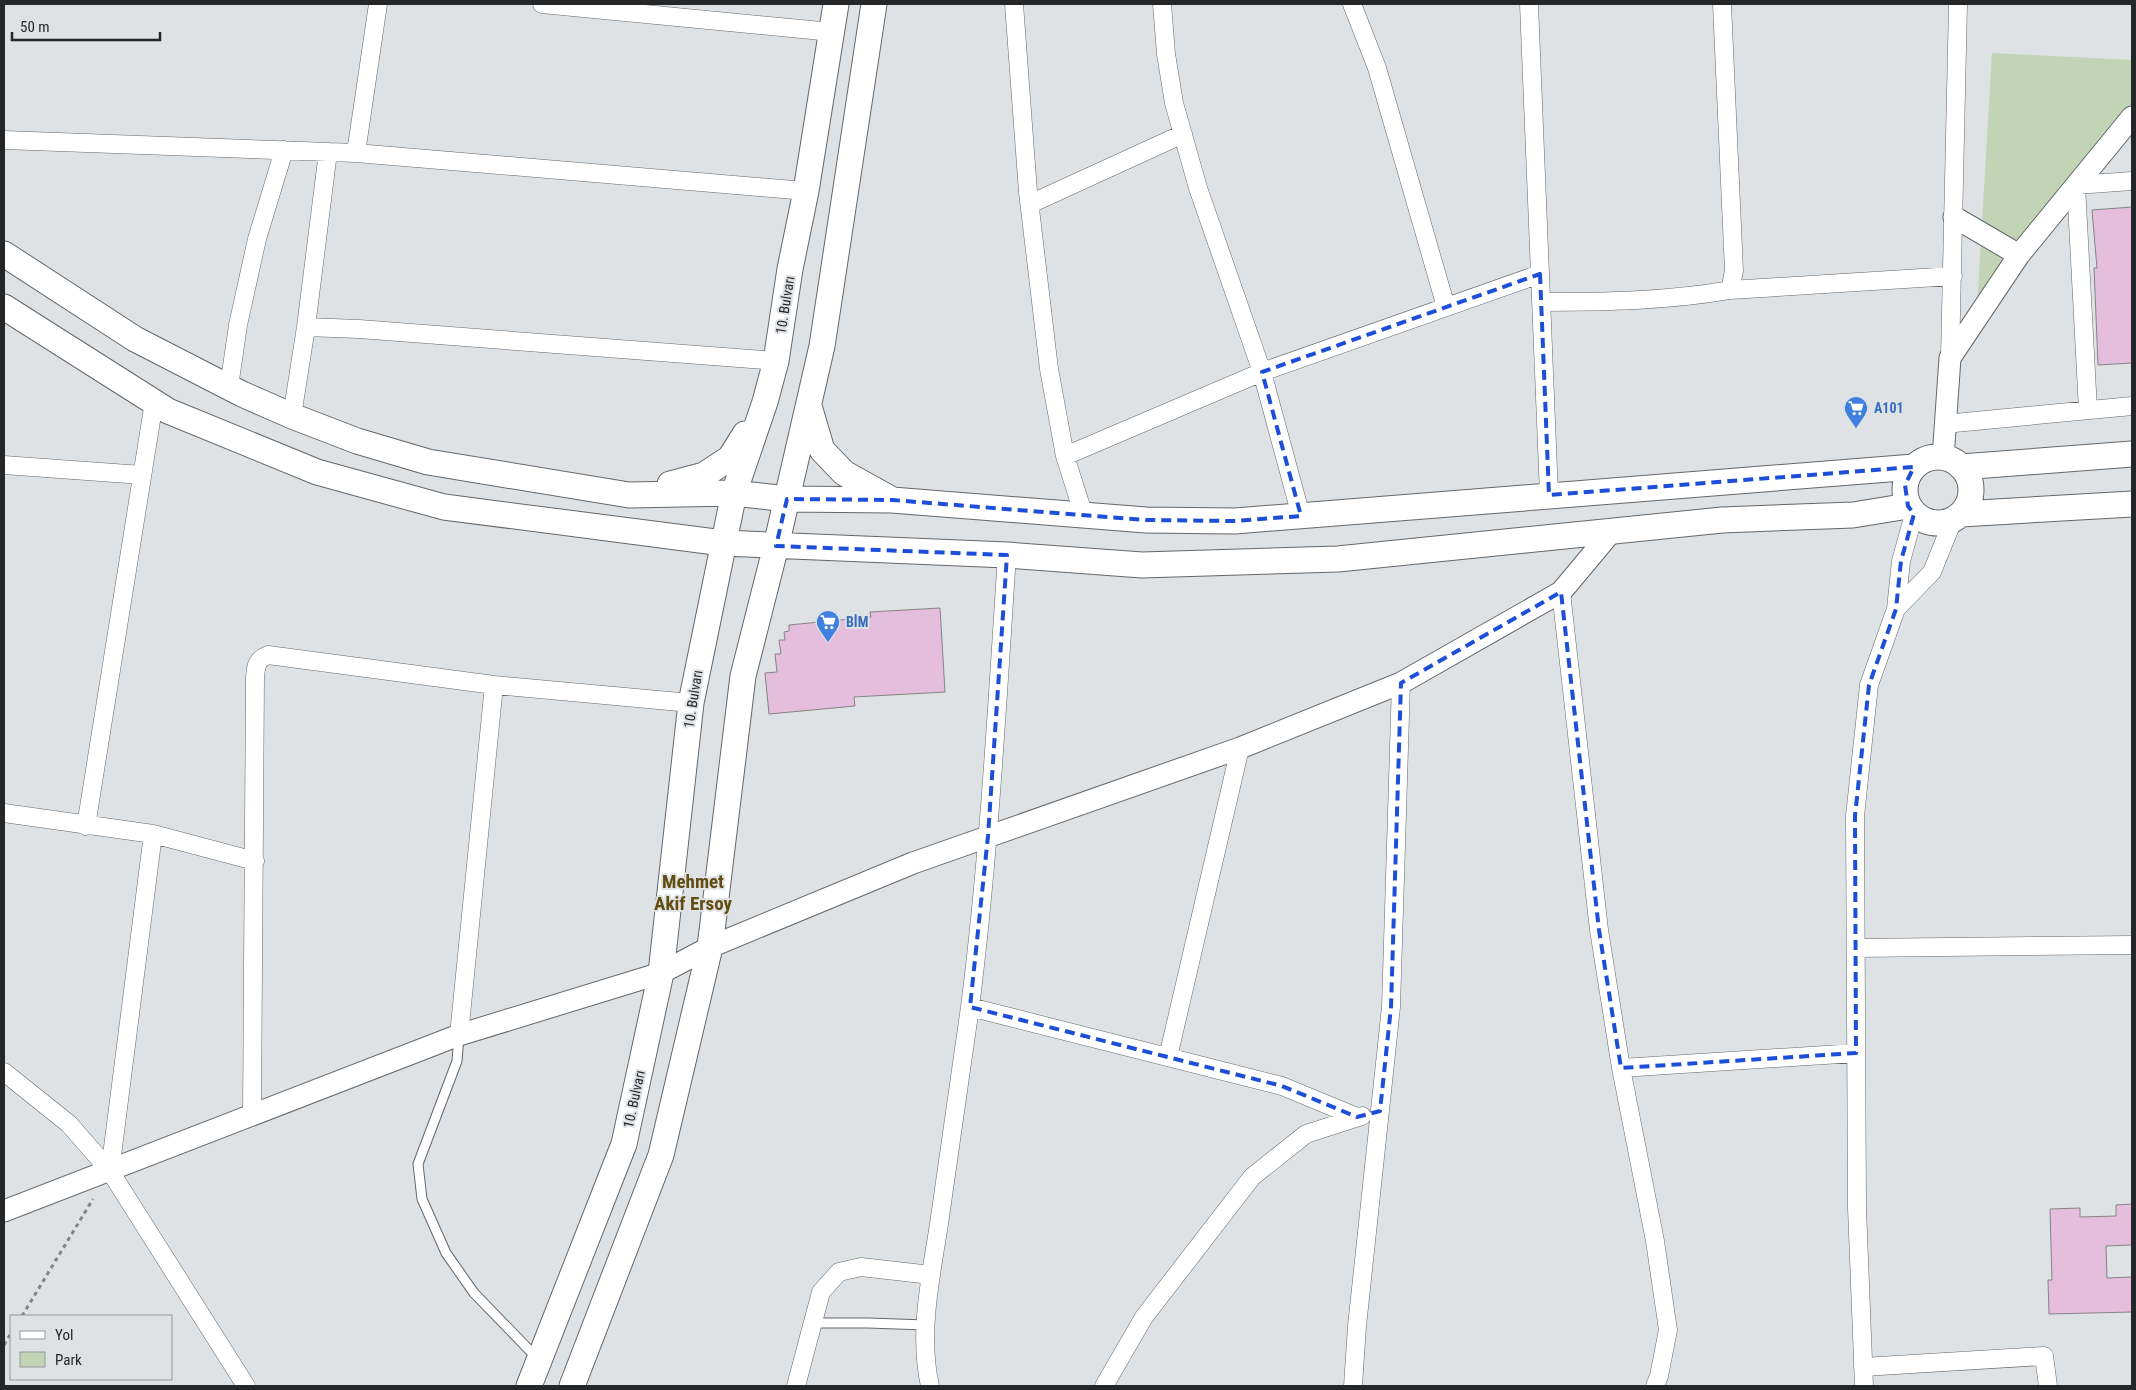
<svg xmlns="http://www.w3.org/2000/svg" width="2136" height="1390" font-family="'Roboto Condensed',sans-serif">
  <rect width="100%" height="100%" fill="#dee2e5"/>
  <path fill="#c1d5b6" d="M1992,53l140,7v43l-155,205z"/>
  <path fill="#e5bedd" stroke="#868385" d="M2132,207v156l-34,2 -4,-97h3l-5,-58z
    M940,608l5,84 -91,5 1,9 -86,8 -4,-41 12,-1 -2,-18h6l-2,-14h6l-1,-8 5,-1v-6l82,-8 -1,-5z
    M2132,1204v41l-26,1 1,32 25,-1v35l-83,2 -1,-34h4l-2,-71 30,-1v9l36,-1v-11z"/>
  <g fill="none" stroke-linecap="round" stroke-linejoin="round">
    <g stroke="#64676a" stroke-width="11">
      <path id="service" d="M459,1035l-2,26 -39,103 4,35 24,54 28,40 63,65
        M813,1323h55l58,2"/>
    </g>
    <g stroke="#64676a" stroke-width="19">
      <path id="minor" d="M542,4l290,28
        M1014,4l14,188 21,177 16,87 19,60
        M1162,4l4,50 8,49 24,85 64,184 39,144
        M1352,4l25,64 69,239
        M1529,4l20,491
        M4,140l352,13 450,38
        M356,153l22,-149
        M1030,204l153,-70
        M1730,290l223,-14
        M1541,302c63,0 126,-1 189,-12l4,-19 -12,-267
        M306,327l53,2 417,32
        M1950,358l8,-354
        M229,387l9,-62 19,-86 27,-89
        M2088,410l-12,-225 56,-4
        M292,416l14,-89 22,-175
        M1944,424l188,-18
        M1065,456l197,-84 278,-98
        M4,465l138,10
        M1561,592l38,338 22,138 34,173 13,89 -9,46 -4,10
        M1896,609l36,-37 21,-52
        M4,813l149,21 102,27
        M86,826l68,-424
        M1856,948l276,-3
        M970,1007l312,79 75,31
        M459,1035l35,-350
        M1168,1057l72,-309
        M1621,1068l235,-15
        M4,1072l65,52 41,47 136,215
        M252,1116l3,-438c1,-12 1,-18 13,-23l226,30 197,18
        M110,1171l43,-337
        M1863,1367l181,-11 4,30
        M796,1386l25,-94 18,-20 22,-5 70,8
        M930,1386c-12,-53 1,-110 9,-162 10,-73 21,-145 31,-217 19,-150 27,-301 37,-452
        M1104,1386l40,-69 108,-140 54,-43 56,-18
        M1353,1386l4,-60 34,-319 10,-324
        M1864,1386l-7,-178 -2,-392 14,-131 27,-76 5,-48 13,-47"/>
    </g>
    <g stroke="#64676a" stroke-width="23">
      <path id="tertiary" d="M1954,217l65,38
        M1943,458l7,-100 69,-103 113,-138
        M4,1211l455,-176 202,-62 49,-26 203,-84 327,-115 161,-65 160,-91 51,-61"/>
    </g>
    <g stroke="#64676a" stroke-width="27">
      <path id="secondary" d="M4,254l131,85 107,55 50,22 65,25 71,21 201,33 105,-2 53,6 105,1 254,20 89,1 679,-54
        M4,307l164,104 149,61 127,35 279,36 284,12 135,10 196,-6 384,-39 131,-5 55,-9
        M809,406l13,44 22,23 45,25
        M1905 490a33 33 0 1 1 66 0a33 33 0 1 1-66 0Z
        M1961,467l171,-13
        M670,484l34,-9 26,-17 15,-24
        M1961,514l171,-10
        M529,1386l95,-242 37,-171 30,-270 43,-210 31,-91 11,-41 14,-92 16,-78 30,-187
        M572,1386l89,-231 49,-208 33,-271 33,-130 46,-200 52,-342"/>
    </g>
    <path stroke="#818486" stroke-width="3" stroke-dasharray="4 4" stroke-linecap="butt" d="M22,1316l71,-117
      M4,1345l7,-12"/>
    <use href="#service" stroke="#fff" stroke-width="9"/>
    <use href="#minor" stroke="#fff" stroke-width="18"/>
    <use href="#tertiary" stroke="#fff" stroke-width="21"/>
    <use href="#secondary" stroke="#fff" stroke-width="25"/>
  </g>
  <path fill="none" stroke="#1d4ed8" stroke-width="4" stroke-dasharray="10 6" stroke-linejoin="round" d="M1540,274l9,221 365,-28 -9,18 3,21 6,8 -13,47 -5,48 -27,76 -14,131 1,237 -235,15 -22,-138 -38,-338 -160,91 -10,324 -11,104 -23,6 -75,-31 -312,-79 18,-171 19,-281 -231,-9 11,-47 105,1 254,20 89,1 66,-5 -39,-144z"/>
  <defs>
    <g id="supermarket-pin" transform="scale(1.25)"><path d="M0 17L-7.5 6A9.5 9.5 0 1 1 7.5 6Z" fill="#3f7fe0" stroke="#dee2e5"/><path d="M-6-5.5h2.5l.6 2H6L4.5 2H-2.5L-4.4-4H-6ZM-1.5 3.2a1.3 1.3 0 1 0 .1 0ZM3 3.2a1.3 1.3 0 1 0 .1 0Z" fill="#fff"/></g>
  </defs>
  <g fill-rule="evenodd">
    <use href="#supermarket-pin" x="1856" y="408"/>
    <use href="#supermarket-pin" x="828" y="622"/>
  </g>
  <g text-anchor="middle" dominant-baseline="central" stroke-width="4" stroke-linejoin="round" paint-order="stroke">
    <g font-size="14" fill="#252628" stroke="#dee2e5">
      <text transform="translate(785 305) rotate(-81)">10. Bulvarı</text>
      <text transform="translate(693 699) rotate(-81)">10. Bulvarı</text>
      <text transform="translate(634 1099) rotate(-78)">10. Bulvarı</text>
    </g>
    <g font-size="14" font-weight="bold" fill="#366cbe" stroke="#dee2e5" text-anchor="start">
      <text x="1874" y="408">A101</text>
      <text x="846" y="622">BİM</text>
    </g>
    <g font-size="19" font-weight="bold" fill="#624c10" stroke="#dee2e5">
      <text x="693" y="881">Mehmet<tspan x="693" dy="22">Akif Ersoy</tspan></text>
    </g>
  </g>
  <rect width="2136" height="1390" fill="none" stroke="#252628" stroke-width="10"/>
  <rect x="10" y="1315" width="162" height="65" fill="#dee2e5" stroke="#949799"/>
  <rect x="20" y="1331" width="25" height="8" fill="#ffffff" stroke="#949799"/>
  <text x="55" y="1340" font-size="15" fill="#252628">Yol</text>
  <rect x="20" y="1352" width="25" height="15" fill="#c1d5b6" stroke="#949799"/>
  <text x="55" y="1365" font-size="15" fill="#252628">Park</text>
  <path d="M12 32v8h148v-8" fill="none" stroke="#252628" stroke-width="2.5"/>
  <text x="20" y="32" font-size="15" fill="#252628" stroke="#dee2e5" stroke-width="4" paint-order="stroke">50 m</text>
</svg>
